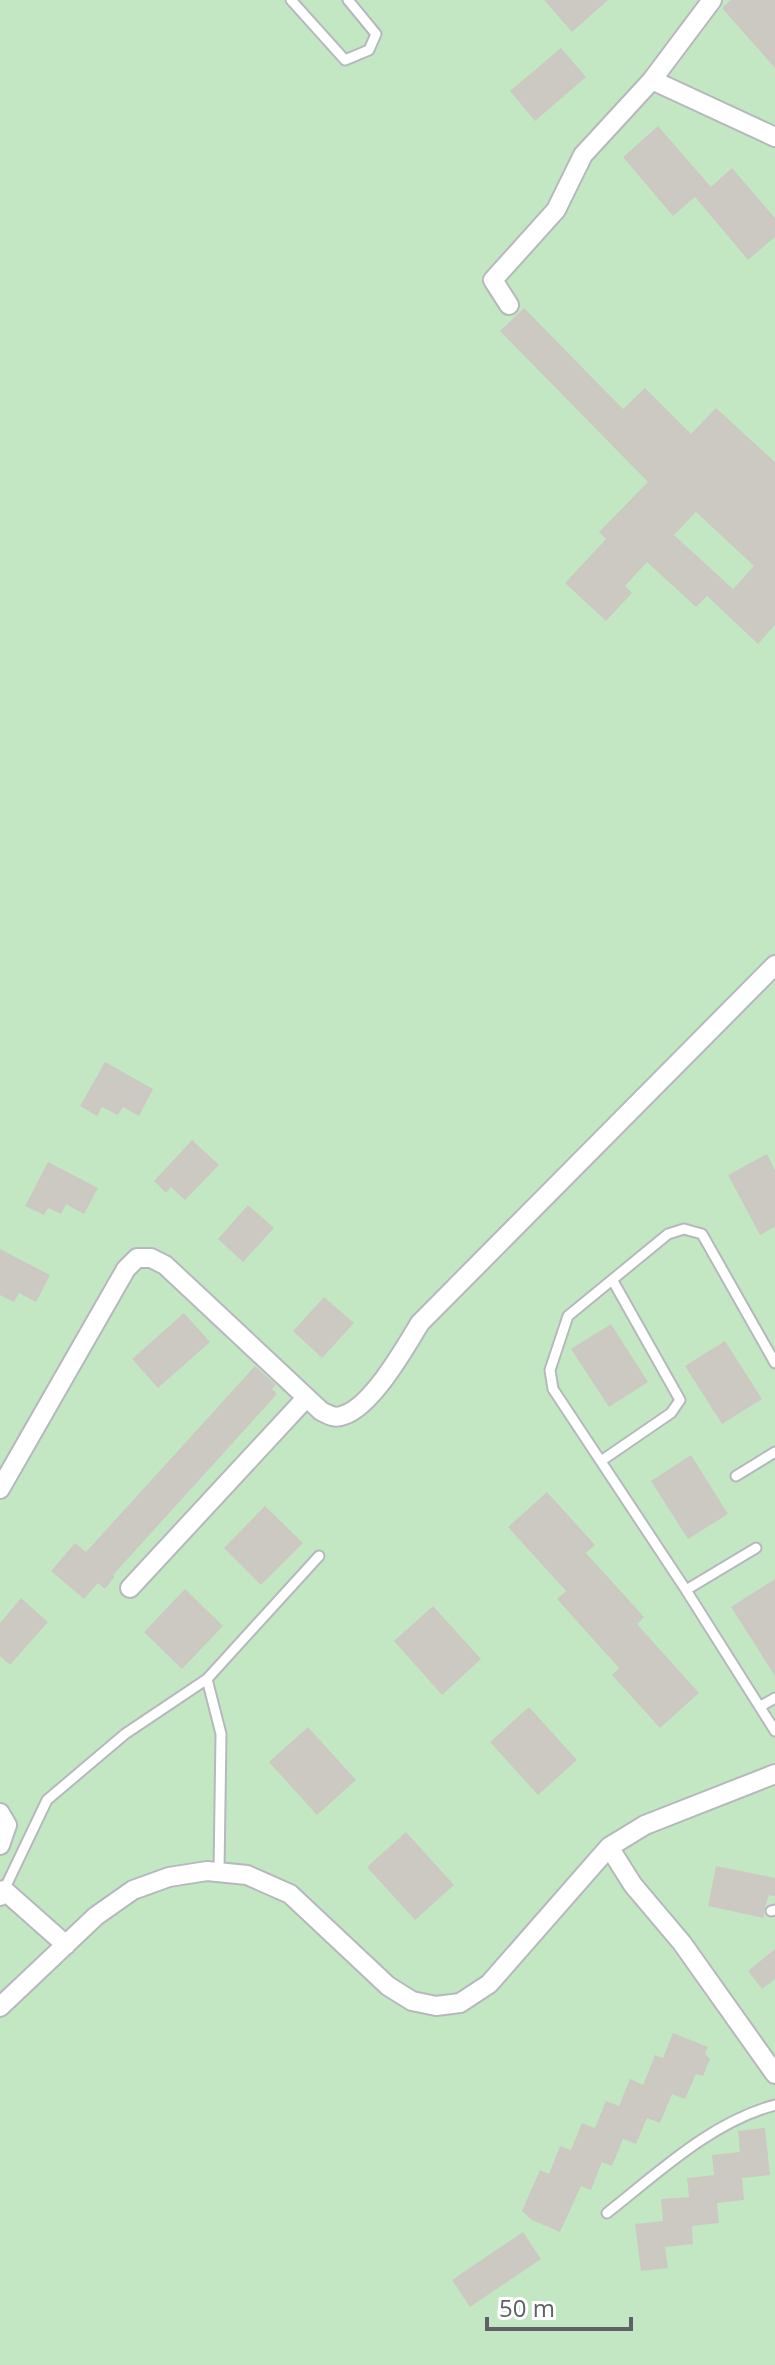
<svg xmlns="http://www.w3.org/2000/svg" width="775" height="2365" font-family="'Open Sans',sans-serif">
  <rect width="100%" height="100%" fill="#f0eee6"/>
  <path fill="#c3e7c3" d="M0,0h775v2365h-775z"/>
  <path fill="#ccc9c3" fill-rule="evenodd" d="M544,0h64l-36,32z
    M731,0h44v68l-53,-60z
    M561,48l25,29 -51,44 -25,-30z
    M658,126l53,61 21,-19 43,50v19l-27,23 -53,-63 -22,19 -50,-59z
    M524,308l99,101 22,-21 46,46 25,-26 59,54v163l-17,19 -51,-48 -11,11 -49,-45 -22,24 7,7 -26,28 -41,-38 41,-44 -7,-7 49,-50 -148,-151zM696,512l58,54 -21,23 -59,-54z
    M105,1062l48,27 -14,27 -16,-9 -5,8 -16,-8 -5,9 -17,-10z
    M192,1140l27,25 -34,35 -14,-13 -5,6 -12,-12z
    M767,1154l8,16v57l-15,8 -32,-60z
    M48,1162l50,26 -14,26 -18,-10 -5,10 -13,-6 -4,7 -19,-9z
    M248,1205l26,23 -31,34 -25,-23z
    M0,1249l50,26 -14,27 -17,-9 -5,9 -14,-7z
    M324,1297l30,26 -32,35 -29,-27z
    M184,1313l26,29 -52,46 -26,-29z
    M611,1324l37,58 -39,25 -38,-58z
    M725,1341l37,58 -40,25 -37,-58z
    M255,1366l21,19 -4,4 5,5 -164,181 2,1 -10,13 -7,-6 -14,16 -33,-28 24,-28 11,9z
    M691,1455l37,59 -40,25 -37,-58z
    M547,1492l48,53 -9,8 58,64 -7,7 62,69 -39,35 -48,-53 7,-7 -62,-69 9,-8 -58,-64z
    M265,1506l38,37 -42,42 -37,-37z
    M775,1579v97l-44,-69z
    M185,1589l38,37 -41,43 -38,-37z
    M21,1598l27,24 -38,43 -10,-9v-33z
    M433,1606l48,53 -39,36 -48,-54z
    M529,1707l48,53 -39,35 -48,-53z
    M308,1727l48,53 -39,35 -48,-53z
    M406,1832l48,53 -39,35 -48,-53z
    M716,1866l59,12v18l-6,-1 -5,15v8l-56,-12z
    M775,1949v30l-13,10 -14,-18z
    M673,2033l35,14 -3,7 5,5 -7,17 -7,-2 -11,25 -13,-5 -12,29 -13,-5 -11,26 -13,-5 -11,27 -10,-4 -11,28 -10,-4 -21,46 -28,-12 -10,-9 18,-41 9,4 11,-28 11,4 11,-27 13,5 11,-27 13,5 11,-27 13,6 12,-30 8,3z
    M765,2128l5,47 -28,3 2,22 -27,3 2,20 -27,3 1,18 -28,3 3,21 -27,3 -6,-47 28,-3 -2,-22 28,-2 -2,-19 27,-3 -2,-20 28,-3 -2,-21z
    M523,2232l18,27 -71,48 -18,-27z"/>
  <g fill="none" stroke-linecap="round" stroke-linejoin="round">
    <g stroke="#b6b8bd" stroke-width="13">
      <path id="lane" d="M291,0l54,60 24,-10 7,-16 -28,-34
        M775,1363l-73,-129 -18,-5 -16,5 -100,82 -18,54 3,19 133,201 89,141
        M601,1461l70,-48 9,-13 -67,-119
        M736,1476l39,-24
        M686,1590l70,-42
        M761,1706l14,-8
        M219,1872l2,-138 -14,-55 112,-123
        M4,1890l43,-90 78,-66 82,-55
        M771,1911l4,-1
        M607,2213c51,-40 104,-91 168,-108"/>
    </g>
    <g stroke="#b6b8bd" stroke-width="22">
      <path id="street" d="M652,80l123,57
        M509,305l-16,-25 63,-70 27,-55 69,-75 60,-80
        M0,1489l126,-220 11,-11h14l14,7 156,146c8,4 14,8 23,4 28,-9 61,-67 76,-92l355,-358
        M130,1588l176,-190
        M0,1813l7,12 -7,20
        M609,1847l24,38 49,58 93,131
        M0,1896l4,-6 62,55
        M0,2007l96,-91 37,-26 36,-13 38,-6 40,4 43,19 98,92 24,15 24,5 24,-3 29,-19 120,-137 36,-22 130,-51"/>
    </g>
    <use href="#lane" stroke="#fff" stroke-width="9"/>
    <use href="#street" stroke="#fff" stroke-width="18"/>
  </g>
  <path d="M487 2317v12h144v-12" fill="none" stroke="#5e6267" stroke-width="4"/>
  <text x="499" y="2317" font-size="24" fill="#5e6267" stroke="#ffffff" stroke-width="6" paint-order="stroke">50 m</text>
</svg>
